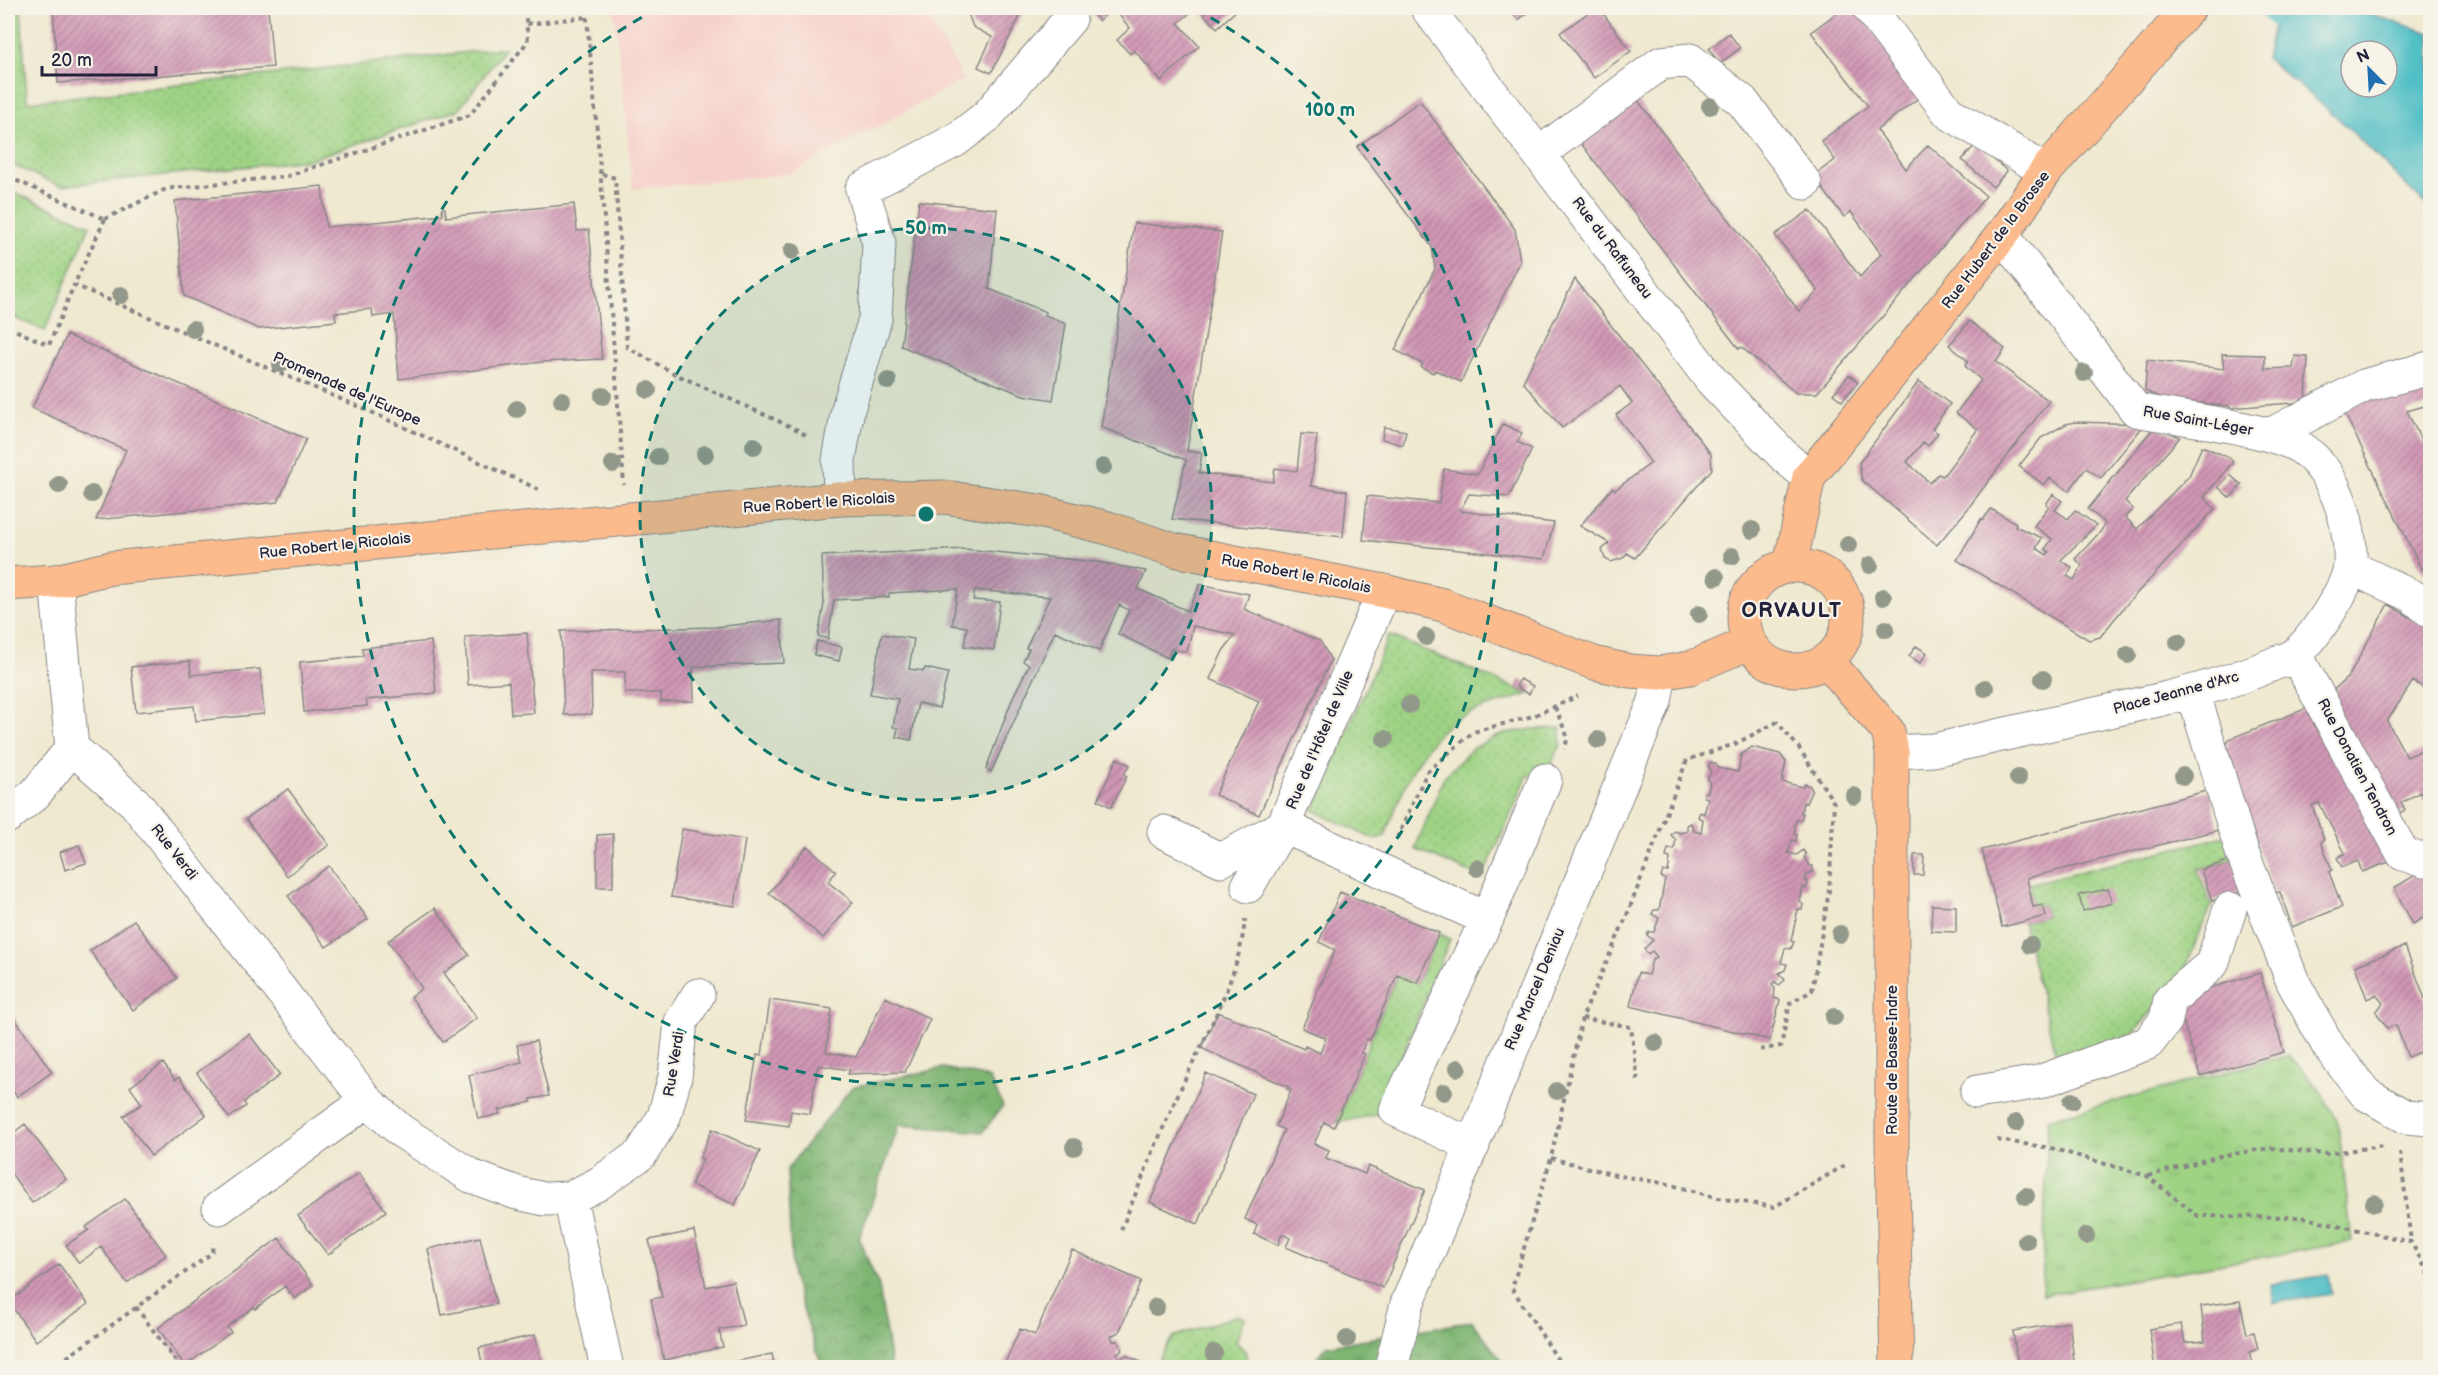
<svg xmlns="http://www.w3.org/2000/svg" width="2438" height="1375" font-family="'Balsamiq Sans',sans-serif">
  <defs>
    <pattern id="grass-dots" width="8" height="8" patternUnits="userSpaceOnUse" patternTransform="scale(1.5)"><rect width="8" height="8" fill="#9ed384"/><path d="M2 2h.1M6 6h.1" fill="none" stroke="#88b573" stroke-width="1.8" stroke-linecap="round"/></pattern>
    <pattern id="forest-crowns" width="20" height="18" patternUnits="userSpaceOnUse" patternTransform="scale(1.5)"><rect width="20" height="18" fill="#7eb572"/><path d="M2 6a3 3 0 1 1 6 0M12 15a3 3 0 1 1 6 0" fill="none" stroke="#67935f"/></pattern>
    <pattern id="park-tufts" width="24" height="20" patternUnits="userSpaceOnUse" patternTransform="scale(1.5)"><rect width="24" height="20" fill="#9ed384"/><path d="M3 7l-1-3M5 7V3M7 7l1-3M15 17l-1-3M17 17v-4M19 17l1-3" fill="none" stroke="#88b573"/></pattern>
    <pattern id="building-hatch" width="6" height="6" patternUnits="userSpaceOnUse" patternTransform="scale(1.5)"><rect width="6" height="6" fill="#d198b5"/><path d="M-1 1l2-2M0 6l6-6M5 7l2-2" fill="none" stroke="#a97c94"/></pattern>
  </defs>
  <rect width="100%" height="100%" fill="#f7f3e8"/>
  <filter id="ink" filterUnits="userSpaceOnUse"><feTurbulence type="fractalNoise" baseFrequency=".0167" numOctaves="2"/><feDisplacementMap in="SourceGraphic" scale="12" xChannelSelector="R" yChannelSelector="G"/><feConvolveMatrix kernelMatrix="1 2 1 2 8 2 1 2 1" color-interpolation-filters="sRGB"/></filter>
  <filter id="wash" filterUnits="userSpaceOnUse"><feTurbulence type="fractalNoise" baseFrequency=".008" numOctaves="4" result="noise"/><feDisplacementMap in="SourceGraphic" scale="24" xChannelSelector="R" yChannelSelector="G"/><feGaussianBlur stdDeviation="1.35" result="paint"/><feColorMatrix in="noise" values="0 0 0 0 0 0 0 0 0 0 0 0 0 0 0 0 0 1.4 0 .05"/><feComposite in="paint" operator="in"/></filter>
  <g filter="url(#wash)">
    <rect width="100%" height="100%" fill="#efe9d0"/>
    <path fill="#f7d0cb" d="M614,8h310l40,72 -175,94 -156,15z"/>
    <path fill="url(#grass-dots)" stroke="#607a60" stroke-width="1.5" d="M8,8h13l6,94 478,-54 -47,62 -150,50 -248,26 -52,-23z
      M8,190l82,35 -45,106 -37,-16z
      M1389,635l140,59c-15,5 -67,19 -78,28 -35,29 -51,73 -66,114l-10,4 -62,-30z
      M1561,728v17l-10,19 -24,13 -39,89 -10,10 -63,-27 29,-72 29,-29 31,-15 30,-4z
      M2226,836l8,22 -36,12 13,35 -28,69 -51,61 -74,29 -35,-142 23,-6 -3,-11 -10,2 -5,-23z
      M1439,933l11,6 -72,175 -42,9 61,-148 20,8z
      M1238,1315l7,3 -9,24 10,10 1,9 -5,6h-62l-22,-8 15,-22z"/>
    <path fill="url(#forest-crowns)" stroke="#506c56" stroke-width="1.5" d="M944,1068l45,10 14,28 -20,26 -84,-7 -40,114 20,47 12,81h-69l-30,-91 -5,-107 65,-82z
      M1472,1321l35,46 -198,1 17,-22z"/>
    <path fill="url(#park-tufts)" stroke="#607a60" stroke-width="1.5" d="M2289,1055l31,35 18,33 14,119 -310,53 6,-176z"/>
    <path fill="#51bfc6" stroke="#3a7080" stroke-width="1.5" fill-rule="evenodd" d="M2311,8h40l79,25v176l-90,-89 -74,-62 8,-38zM2351,51h36v36h-36z
      M2328,1275l3,19 -57,9 -3,-19z"/>
    <g fill="none" stroke-linecap="round" stroke-linejoin="round">
      <path stroke="#51bfc6" stroke-width="12" d="M2262,8l12,12"/>
    </g>
    <g id="blocks">
      <path fill="url(#building-hatch)" d="M53,8h215l5,59 -215,16z
        M966,8h56l1,3 -32,62 -13,-6 14,-30 -19,-10z
        M1093,8h103l-18,15 21,23 -38,35 -27,-31 -4,4 -13,-14 13,-12 -17,-20 -14,13 -10,-11z
        M1198,8h41l-22,20z
        M1509,8h25l-16,12z
        M1595,8h4l32,43 -37,27 -34,-45z
        M1844,8h11l67,87 -45,35 29,39 22,-24 58,51 -169,197h-21l-55,-46 -2,2 -160,-208 57,-43 163,213 19,-20 -43,-56 35,-25 50,67 21,-23 -30,-42 -7,5 -31,-41 22,-16 -14,-19 47,-35 -57,-74z
        M1729,33l11,15 -20,16 -11,-15z
        M1420,101l95,128 5,33 -59,120 -26,-12 -2,3 -12,-6 2,-3 -28,-14 40,-81 -3,-22 -75,-100z
        M1976,144l31,27 -14,16 -31,-27z
        M322,186l4,41 117,-12 -1,-7h3l1,9 128,-13 3,27 12,-1 13,129 -59,3 -144,17 -5,-65 -21,3 -1,-8 -37,4 1,8 -77,8 -75,-33 -9,-95z
        M919,201l78,8 -8,80 57,23 -1,3 21,9 -13,76 -30,-5 -122,-49z
        M1134,223l88,9 -35,219 15,2 -3,20 74,9 2,-14 22,3 4,-37 16,1 -6,51 36,5 -4,46 -171,-18 14,-59 -85,-33z
        M1575,279l136,175 1,15 -77,89 -8,-5 -4,5 -12,4 -6,-3 -3,-9 7,-7 -29,-17 32,-38 3,2 36,-27 -35,-48 16,-12 -12,-17 -58,42 -39,-46z
        M1970,321l35,28 -9,13 53,39 -83,110 -29,34 -75,-65 -3,-17 60,-82 31,23 -18,25 6,4 -10,13 -5,-4 -16,20 23,21 8,-9 5,2 9,-12 26,-35 -22,-16 25,-33 -16,-14 3,-5 -19,-16z
        M67,335l239,104 -28,63 -182,18 30,-70 -94,-42z
        M2222,354l43,1v14l28,-1 2,-12 13,1 -2,45 -76,6 -1,-2 -65,-7 -19,-8 2,-31 77,9z
        M1849,375l9,7 -16,19 -9,-7z
        M2430,380v31l-2,-6 -21,6 16,33 7,-2v138l-11,-16 -77,-156z
        M2075,422l70,2 -44,54 -15,-10 -17,23 -19,-13 -6,7 -25,-19 22,-28 25,-14z
        M1503,424l19,9 -5,9 15,7 -23,48 -40,-3 -9,17 94,12 -10,36 -181,-19 4,-44 72,7 5,-34 34,5z
        M2155,426l25,11 -55,64 8,8 -8,8 12,12 52,-53 13,-30 28,12 3,4 -29,35 11,12 -89,96 -26,32 -11,3 -132,-80 24,-41 2,1 8,-11 25,14 -1,3 27,12 -6,10 11,7 2,-3 -4,-3 7,-10 -18,-13 15,-20 -3,-2 7,-10 9,7 -7,9 13,9 7,-9 21,15 -36,36 12,6 -5,9 7,4 8,-15 -7,-6 26,-28 4,-8 -17,-14z
        M1384,427l22,4 -3,14 -21,-6z
        M2230,475l12,10 -12,13 -12,-11z
        M965,549l132,13 49,9 -8,18 50,22 12,-27 49,10 -5,15 76,32 11,19 -72,155 -44,-20 44,-94 -49,-22 13,-28 12,-16 -42,-9 -6,26 -16,-3 -3,9 -50,-24 11,-24 -10,-5 -20,46 -44,-20 -64,141 -5,-3 27,-72 16,-32 -6,-4 6,-12 -3,-1 24,-51 -75,-7 -2,10 27,2 -6,48 -30,-4 3,-19 -15,-2 6,-36 -69,4v4l-55,3 -6,39 -10,-3 6,-32 -2,-48z
        M2388,604l42,25v63l-17,-11 -26,40 20,36 15,-7 8,14v36l-4,3 -6,-11 -19,11 4,7 -9,5 -68,-120 21,-19z
        M781,620l3,43 -91,4 1,34 -33,1v-9h-36v-21h-34l1,42 -28,1 -3,-84 154,-4z
        M527,633l7,80 -23,1 -2,-32 -41,3 -3,-48z
        M882,634l32,5 -5,30 15,2 1,-3 23,5 -9,35 -21,-5 -7,37 -15,-3 2,-9 -5,-1 5,-28 -28,-5z
        M431,641l5,52 -70,7 1,6 -63,6 -4,-50 63,-6 -1,-8z
        M817,641l25,6 -3,14 -25,-6z
        M1916,646l11,7 -7,10 -11,-7z
        M190,661l1,14 69,-6 4,45 -68,7 -2,-15 -58,6 -5,-45z
        M1520,679l13,7 -4,8 -13,-7z
        M2315,705l74,157 -27,10 -4,-11 -16,6 -5,-9 8,-5 -26,-50 -7,2 12,35 -3,2 11,28 -3,2 13,35 -50,20 -12,-35 -6,1 -49,-144 4,-10z
        M1752,747l28,7 6,8 -4,20 20,5 3,-3 5,2 2,4 -6,13 -3,-1 -2,11h2l-2,7h-5l-2,14 3,1 -1,6 -4,-1 -4,13 9,2 6,-5 3,4 -2,4 6,8h3v5l-6,3 -2,7h3l-2,8 -3,-2 -3,15 3,2 -1,6 -4,-1 -7,32 3,1 -3,7 -6,-1 -4,15 6,1 -2,6 -6,3 6,7 -6,5 -4,-3 -3,2 3,5 -1,9 6,2 -10,40 -140,-34 8,-33 10,2 4,-15 5,-3 -5,-6 -4,3 -4,-5 9,-9 -6,-5 2,-3h5l5,-14 -7,-4 2,-4h5l6,-31 -4,-2 2,-6 5,1 2,-14 -4,-1 2,-8 6,1 2,-10 -5,-5 4,-4 6,2 6,-2v-6l4,-2 3,8 7,2 2,-13 -5,-3 2,-5 4,2 4,-16 -4,-1 1,-5h3l2,-11 -3,-1 4,-9 -3,-5 3,-4 5,2 2,4 20,4 3,-17z
        M1117,758l13,7 -6,9 3,2 -16,31 -13,-7z
        M288,789l41,56 -42,31 -41,-57z
        M2210,790l9,40 -192,48 6,29 10,-2 3,11 -44,11 -20,-77z
        M682,829l63,11 -10,66 -64,-9z
        M613,834v53h-16v-52z
        M79,845l7,18 -21,7 -5,-18z
        M807,846l29,25 -8,11 25,20 -30,36 -54,-45z
        M1914,855h10l-1,20h-9z
        M2233,859l10,32 -31,10 -11,-31z
        M329,866l39,53 -42,28 -38,-51z
        M2430,866v48l-17,10 -19,-36z
        M2108,889l4,14 -29,8 -4,-16z
        M1340,892l99,41 -22,50 -20,-8 -27,65 -3,-1 -6,14 4,1 -31,73 -10,-5 -10,22 15,6 -3,8 39,16 3,-8 57,24 -42,98 -97,-41 4,-9 -8,-4 -4,11 -24,-11 3,-9 -12,-6 39,-89 -8,-4 15,-36 -4,-1 2,-2 -88,-39 17,-36 86,37 1,-3 15,7 6,-15 -24,-10 33,-78 -16,-8z
        M1932,905l24,1v26l-25,-1z
        M435,908l34,47 -25,18 33,45 -34,24 -32,-45 11,-9 -34,-47z
        M134,920l43,58 -44,32 -43,-59z
        M2405,946l25,66v36l-22,9 -12,-32 -9,3 -11,-16 7,-9 -7,-8 -9,4 -12,-33z
        M2260,973l24,79 -84,24 -24,-78z
        M885,997l45,22 -25,53 -57,2 2,-4 -32,-5 -8,49 -19,-3 -2,15 -43,-6 11,-65h5l8,-55 62,9 -6,43 30,5z
        M8,1009l44,63 -35,25 -9,-13z
        M249,1034l31,41 -36,27 2,4 -17,12 -32,-45z
        M536,1041l13,55 -18,3v3l-32,8 1,4 -22,5 -9,-44 53,-13 -5,-17z
        M163,1063l12,17 4,-3 27,38 -55,41 -28,-40 19,-12 -12,-17z
        M1206,1073l47,21 -55,130 -48,-22z
        M25,1124l41,55 -34,24 -24,-34v-32z
        M712,1129l48,22 -25,54 -44,-20 12,-26 -3,-1z
        M359,1173l27,38 -58,44 -30,-39z
        M125,1199l41,56 -39,28 -26,-36 -22,16 -13,-18 23,-15 -3,-3z
        M694,1231l12,56 27,-6 11,44 -25,5 4,17 -59,13 -13,-61 11,-2 -13,-57z
        M480,1237l16,67 -54,11 -14,-66z
        M279,1238l34,47 -18,14 -10,-13 -30,23 -1,-2 -27,20 4,5 -46,34 -27,-38z
        M1072,1250l69,31 -22,51 -8,4 2,5h5l4,9 -5,3 3,6 6,-4 28,13h-151l17,-39 15,6z
        M59,1264l29,40 -52,37 -27,-39z
        M2240,1301l7,33 7,-2 4,17 -9,3 4,16h-52l-1,-7 -45,7 -6,-39 32,-5 4,19 20,-2 -4,-35z
        M2069,1322l6,46h-57l-5,-37z
        M535,1335l8,33h-60l-4,-20z
        M772,1354l3,14h-61l-1,-2z"/>
    </g>
  </g>
  <g filter="url(#ink)">
    <use href="#blocks" fill-opacity="0" stroke="#888686" stroke-width="1.5"/>
    <g fill="none" stroke-linecap="round" stroke-linejoin="round">
      <g stroke="#888686" stroke-width="35">
        <path id="minor" d="M1427,8l285,373 74,77 23,19
          M1869,8l80,105 97,58
          M1540,153l121,-90 29,-3 52,41 63,82
          M2270,435l94,-49 66,-18
          M840,499l-1,-39 9,-51 27,-90 4,-76 -17,-54 94,-49 31,-24 83,-97
          M2350,567l62,29 18,15
          M56,581l16,167 63,55 232,298 34,30 70,45 46,17 27,6 26,-1 28,-14 43,-30 23,-37 11,-40 6,-55 17,-27
          M2296,655l107,199 21,7 6,-4
          M2193,692l49,160 51,130 36,65 37,47 40,23 24,2
          M1892,752l42,-2 229,-51c38,-9 76,-20 113,-36 6,-2 15,-5 20,-9 18,-16 52,-66 54,-89 2,-39 -13,-90 -46,-115 -29,-22 -128,-32 -168,-40l-134,-175
          M8,816l27,-22 37,-46
          M1283,826l204,93
          M1164,832l57,28 62,-34
          M1248,886l35,-60 101,-235
          M1977,1092l62,-10 109,-39 18,-23 4,-20 42,-36 18,-55
          M1473,1146l-77,-36 91,-191 58,-139
          M570,1198l37,170
          M219,1208l148,-107
          M1391,1368l16,-64 248,-603 5,-28"/>
      </g>
      <g stroke="#888686" stroke-width="35">
        <path id="major" d="M1790,565l19,-88 193,-242 44,-64 143,-163
          M1744 618a52 52 0 1 1 104 0a52 52 0 1 1-104 0Z
          M8,584l48,-3 55,-13 729,-69 104,-2 95,14 69,17 66,22 210,41 59,14 151,58 36,8 30,2 30,-5 59,-25
          M1827,661l61,70 4,21v389l5,227"/>
      </g>
      <path stroke="#888686" stroke-width="4" stroke-dasharray="4.5 4.5" stroke-linecap="butt" d="M586,8c15,158 26,318 38,477
        M527,24l60,-7
        M602,174l13,4 12,169 48,27 123,56 9,6
        M8,177l97,42
        M105,219l-31,66 297,127 169,78
        M105,219l61,-30 122,-13 182,-61 58,-74 -3,-33
        M8,327l41,18 25,-60
        M1555,707l13,31 -4,11
        M1397,838l30,-66 46,-40 60,-16 45,-20
        M1582,1018l49,9 7,55
        M1997,1140l54,8 96,28 51,40 104,1 109,25 19,34
        M2400,1152l11,90
        M1551,1158l64,17 53,9 50,14 56,9 71,-42
        M2148,1176l72,-20 51,-8 54,6 57,-8
        M1121,1230c19,-47 38,-94 59,-140 24,-52 60,-113 65,-171
        M136,1307l45,61
        M52,1368l160,-115 1,-10
        M1563,1368l-51,-80 39,-130 31,-140 45,-103 60,-155 48,-16 42,-22 22,26 35,55 -5,88 -17,100 -22,12 -9,43 -22,4"/>
      <use href="#minor" stroke="#fff" stroke-width="33"/>
      <use href="#major" stroke="#fbbb8d" stroke-width="33"/>
    </g>
    <g fill="#93998a">
      <circle cx="1710" cy="106" r="9"/>
      <circle cx="792" cy="251" r="9"/>
      <circle cx="121" cy="295" r="9"/>
      <circle cx="193" cy="329" r="9"/>
      <circle cx="281" cy="364" r="9"/>
      <circle cx="2084" cy="373" r="9"/>
      <circle cx="888" cy="381" r="9"/>
      <circle cx="648" cy="390" r="9"/>
      <circle cx="603" cy="396" r="9"/>
      <circle cx="562" cy="400" r="9"/>
      <circle cx="517" cy="409" r="9"/>
      <circle cx="754" cy="446" r="9"/>
      <circle cx="705" cy="454" r="9"/>
      <circle cx="658" cy="457" r="9"/>
      <circle cx="613" cy="464" r="9"/>
      <circle cx="1103" cy="467" r="9"/>
      <circle cx="59" cy="485" r="9"/>
      <circle cx="92" cy="494" r="9"/>
      <circle cx="1752" cy="530" r="9"/>
      <circle cx="1848" cy="545" r="9"/>
      <circle cx="1732" cy="556" r="9"/>
      <circle cx="1870" cy="565" r="9"/>
      <circle cx="1716" cy="577" r="9"/>
      <circle cx="1883" cy="597" r="9"/>
      <circle cx="1699" cy="614" r="9"/>
      <circle cx="1886" cy="629" r="9"/>
      <circle cx="1426" cy="637" r="9"/>
      <circle cx="2178" cy="642" r="9"/>
      <circle cx="2128" cy="655" r="9"/>
      <circle cx="2043" cy="679" r="9"/>
      <circle cx="1985" cy="688" r="9"/>
      <circle cx="1409" cy="705" r="9"/>
      <circle cx="1385" cy="739" r="9"/>
      <circle cx="1598" cy="740" r="9"/>
      <circle cx="2183" cy="776" r="9"/>
      <circle cx="2018" cy="778" r="9"/>
      <circle cx="1854" cy="796" r="9"/>
      <circle cx="1477" cy="868" r="9"/>
      <circle cx="1840" cy="934" r="9"/>
      <circle cx="2030" cy="945" r="9"/>
      <circle cx="1834" cy="1017" r="9"/>
      <circle cx="1655" cy="1043" r="9"/>
      <circle cx="1458" cy="1068" r="9"/>
      <circle cx="1557" cy="1091" r="9"/>
      <circle cx="1444" cy="1092" r="9"/>
      <circle cx="2072" cy="1101" r="9"/>
      <circle cx="2016" cy="1123" r="9"/>
      <circle cx="1074" cy="1147" r="9"/>
      <circle cx="2026" cy="1196" r="9"/>
      <circle cx="2374" cy="1203" r="9"/>
      <circle cx="2086" cy="1236" r="9"/>
      <circle cx="2026" cy="1241" r="9"/>
      <circle cx="1156" cy="1307" r="9"/>
      <circle cx="1347" cy="1339" r="9"/>
      <circle cx="1214" cy="1353" r="9"/>
    </g>
  </g>
  <circle cx="926" cy="514" r="286" fill="#0f766e" fill-opacity=".12"/>
  <g fill="none" stroke="#0f766e" stroke-width="3" stroke-dasharray="10 8">
    <circle cx="926" cy="514" r="286"/>
    <path d="M1195 9A572 572 0 1 1 657 9"/>
  </g>
  <g text-anchor="middle" dominant-baseline="central" stroke-width="4.5" stroke-linejoin="round" paint-order="stroke">
    <g font-size="15" fill="#22223b" stroke="#f7f3e8">
      <text transform="translate(1996 240) rotate(-53)">Rue Hubert de la Brosse</text>
      <text transform="translate(1612 248) rotate(53)">Rue du Raffuneau</text>
      <text transform="translate(347 389) rotate(24)">Promenade de l'Europe</text>
      <text transform="translate(2198 421) rotate(10)">Rue Saint-Léger</text>
      <text transform="translate(819 503) rotate(-4)">Rue Robert le Ricolais</text>
      <text transform="translate(335 546) rotate(-6)">Rue Robert le Ricolais</text>
      <text transform="translate(1296 574) rotate(11)">Rue Robert le Ricolais</text>
      <text transform="translate(2176 693) rotate(-15)">Place Jeanne d'Arc</text>
      <text transform="translate(1320 740) rotate(-67)">Rue de l'Hôtel de Ville</text>
      <text transform="translate(2357 767) rotate(62)">Rue Donatien Tendron</text>
      <text transform="translate(174 852) rotate(52)">Rue Verdi</text>
      <text transform="translate(1535 989) rotate(-67)">Rue Marcel Deniau</text>
      <text transform="translate(1892 1060) rotate(-90)">Route de Basse-Indre</text>
      <text transform="translate(674 1064) rotate(-81)">Rue Verdi</text>
    </g>
    <g font-size="21" font-weight="bold" letter-spacing="1.5" fill="#22223b" stroke="#f7f3e8">
      <text x="1792" y="610">ORVAULT</text>
    </g>
  </g>
  <circle cx="926" cy="514" r="9" fill="#0f766e" stroke="#f7f3e8" stroke-width="3"/>
  <g font-size="18" text-anchor="middle" font-weight="bold" fill="#0f766e" stroke="#f7f3e8" stroke-width="4.5" stroke-linejoin="round" paint-order="stroke">
    <text x="1330" y="116">100 m</text>
    <text x="926" y="234">50 m</text>
  </g>
  <rect width="2438" height="1375" fill="none" stroke="#f7f3e8" stroke-width="30"/>
  <g transform="translate(2369 69) rotate(336)"><circle r="28" fill="#f7f3e8" stroke="#a29fa3" stroke-width="1.5"/>
  <path d="M0-4.5L10 22L0 15L-10 22Z" fill="#1f6fb2"/>
  <text y="-9" font-size="16" font-weight="bold" text-anchor="middle" fill="#22223b">N</text>
  </g>
  <path d="M42 66v9h114v-9" fill="none" stroke="#22223b" stroke-width="3"/>
  <text x="51" y="66" font-size="18" fill="#22223b" stroke="#f7f3e8" stroke-width="4.5" paint-order="stroke">20 m</text>
</svg>
